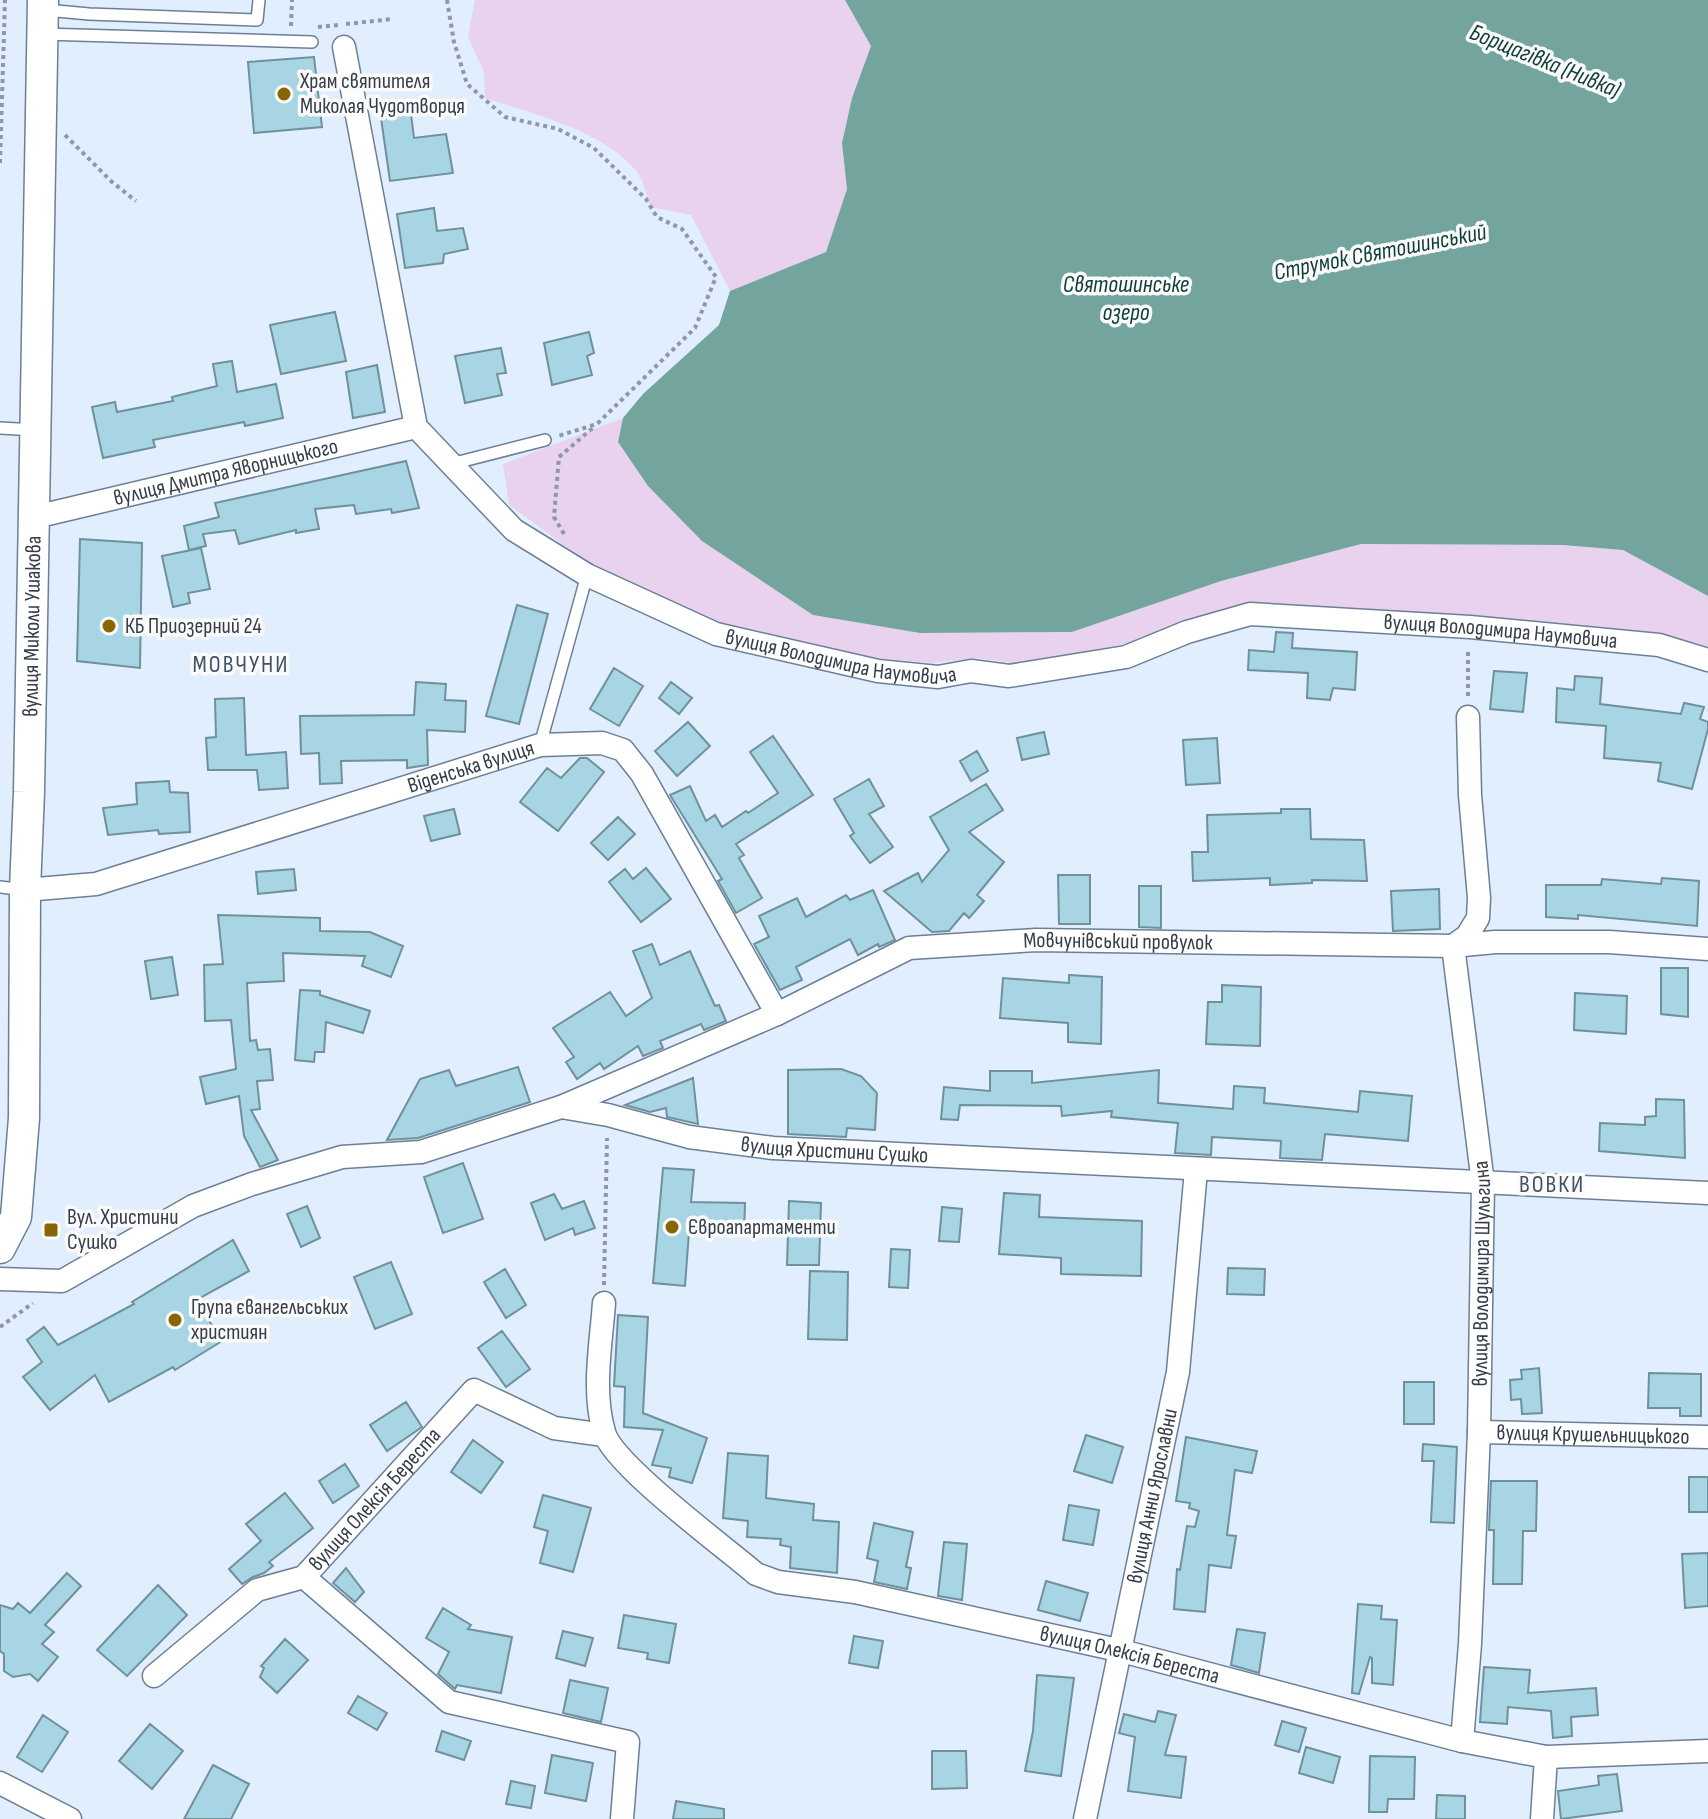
<svg xmlns="http://www.w3.org/2000/svg" width="1708" height="1819" font-family="'Sofia Sans Condensed',sans-serif">
  <rect width="100%" height="100%" fill="#e1eefe"/>
  <path fill="#e8d2ed" d="M475,0h370l26,46 -19,52 -10,45 5,46 -21,63 -96,39 -39,-76 -40,-8c-4,-10 -7,-26 -14,-35 -33,-41 -104,-58 -152,-74l-1,-26 -16,-35z
    M623,418l-5,24 30,44 165,129 107,18 152,-1 149,-51 140,-37 202,1 60,5 85,46v59l-463,-49 -54,12 -41,21 -130,25 -43,-6 -45,5 -57,-5 -152,-32 -129,-59 -85,-62 -6,-41z"/>
  <path fill="#73a49d" d="M845,0h863v596l-85,-46 -60,-5 -202,-1 -140,37 -149,51 -152,1 -107,-18 -111,-74 -54,-55 -30,-44 5,-24 20,-24 76,-69 11,-34 96,-39 21,-63 -5,-46 10,-45 19,-52z"/>
  <path fill="#a7d5e4" stroke="#6f919c" stroke-width="2" d="M314,57l8,70 -68,6 -6,-71z
    M410,106l4,32 32,-4 7,39 -63,8 -10,-70z
    M434,208l3,23 26,-3 5,21 -24,5 -1,9 -38,5 -8,-54z
    M335,312l11,49 -65,13 -11,-49z
    M589,332l5,21 -7,3 5,19 -40,10 -8,-42z
    M501,348l5,25 -9,1 5,21 -37,8 -10,-47z
    M232,361l5,31 39,-8 7,34 -38,8 -1,-4 -91,18 2,7 -52,11 -11,-51 23,-5 2,10 56,-11 -1,-4 45,-11 -4,-22z
    M377,365l8,47 -32,6 -7,-46z
    M406,461l13,47 -27,5 -1,-4 -35,5 -2,-9 -39,4 4,20 -23,4v-3l-57,14 -4,-14 -32,4 3,12 -17,4 -5,-24 35,-9 -4,-14z
    M80,539l62,4 -2,125 -63,-7z
    M201,548l9,41 -22,4 2,10 -17,4 -11,-51z
    M517,605l31,9 -29,110 -33,-8z
    M1276,632l17,1 -1,15 65,4 -2,38 -22,-2 -3,12 -23,-2 1,-25 -60,-3 1,-20 25,2z
    M614,668l29,18 -24,40 -29,-17z
    M1494,671l33,2 -4,39 -33,-3z
    M1575,676l27,2 -2,26 81,10 3,-11 20,4 -4,12 8,3v7l-16,60 -34,-8 3,-18 -57,-5 2,-32 -50,-4 1,-34 17,2z
    M416,682l30,2 -1,16 21,1 -1,31 -38,-2 1,35 -21,3v-8l-66,1 1,22 -22,1 -1,-31 -18,1 -1,-38 114,-1z
    M671,682l21,16 -13,16 -20,-16z
    M244,698l2,57 40,-3 2,36 -29,2 -2,-20h-49l-2,-32 10,-1 -1,-38z
    M688,722l22,24 -33,30 -22,-25z
    M1044,732l5,22 -27,6 -5,-22z
    M773,736l40,59 -77,49 8,11 -5,3 23,40 -26,15 -18,-32 4,-2 -52,-84 20,-9 16,35 9,-6 7,12 24,-16 2,2 30,-20 -28,-41z
    M1217,738l3,45 -34,2 -3,-45z
    M977,751l11,20 -17,10 -11,-20z
    M580,758h7l17,14 -46,59 -38,-29 27,-34 14,10z
    M869,779l15,27 -15,8 24,33 -23,16 -20,-27 4,-3 -20,-34z
    M169,781l1,11 18,1 2,39 -31,2 -1,-4 -50,5 -5,-27 34,-4 -1,-21z
    M986,784l17,26 -34,22 35,30 -27,33 7,6 -15,17 -5,-5 -15,18 -17,1 -48,-41 34,-18 4,9 27,-32 -19,-33z
    M454,809l6,25 -29,7 -7,-25z
    M1281,809h29l1,30 53,1 3,41 -55,-1v3l-42,2v-7l-77,3 -1,-29h16l-1,-37 74,-2z
    M618,817l17,17 -27,26 -17,-17z
    M646,868l25,31 -30,23 -32,-40 16,-13 8,10z
    M294,869l2,21 -38,4 -2,-22z
    M1058,875h32v49h-31z
    M1662,878l37,3 -2,45 -119,-11v4l-32,-2v-32h55l1,-6 59,5z
    M1139,886h22v42l-22,-1z
    M1439,889l1,40 -47,2 -2,-40z
    M873,890l22,50 -16,7 -1,-3 -20,11 -8,-16 -54,28 6,13 -22,10 -26,-46 15,-7 -10,-21 38,-18 9,19 40,-22 4,5z
    M218,915l102,3v13l50,1 33,14 -12,31 -29,-11 3,-10 -82,-3 1,28 -37,2 3,58 6,-1 2,10 12,-1 3,31 -16,1 3,28 -9,1 27,50 -18,7 -16,-31 -5,-40 -33,8 -6,-27 36,-8 -5,-49 -26,1 -1,-56 19,-1z
    M652,944l8,21 30,-14 25,55 4,-1 7,16 -22,9 -3,-6 -41,17 3,7 -20,8 -5,-10 -34,23 -4,-6 -23,16 -11,-17 8,-5 -21,-29 57,-36 16,24 26,-18 -19,-47z
    M172,957l6,38 -27,4 -6,-38z
    M1661,968h27v49l-27,-3z
    M1069,975l33,2 -1,67 -33,-2v-19l-68,-5 3,-40 66,5z
    M1222,985l39,2 -1,59 -54,-2 2,-42h14z
    M300,990l20,1v4l50,16 -7,22 -37,-11 -2,30h-9l-1,10 -19,-2z
    M1575,993l52,3 -1,38 -52,-4z
    M518,1067l12,35 -112,36 -31,2 33,-61 29,-9 7,16z
    M841,1069l20,7 16,17 -2,37 -28,-2 -1,9 -58,-3v-64z
    M1159,1070l-1,33 75,6 1,-23 31,2 -1,15 94,9 2,-21 52,5 -4,45 -83,-7 -3,26 -42,-2 1,-17 -69,-4 -1,18 -36,-2 3,-30 -67,-6 1,-6 -50,5 -1,-10 -101,-1 -2,15 -17,-1 3,-32 46,4v-20h42v12z
    M693,1078l5,46 -31,-7 -1,-9 -16,4 -25,-7z
    M1656,1099l28,1 1,58 -86,-7 1,-28 45,2v-8l11,-1z
    M463,1163l20,56 -40,14 -19,-56z
    M663,1168l31,2 -3,32 54,1 -1,31 -55,-2 -4,54 -32,-3z
    M1004,1193l36,2 -1,22 103,4 -1,55 -80,-2v-16l-62,-4z
    M554,1194l8,15 22,-8 11,27 -20,7 -2,-7 -28,12 -14,-37z
    M789,1201l32,2 -2,62h-32z
    M307,1206l13,32 -19,9 -14,-33z
    M942,1207l20,2 -3,33 -20,-1z
    M233,1240l16,31 -53,29 26,41 -47,29 -2,-3 -64,35 -14,-27 -45,35 -27,-33 19,-15 -15,-22 17,-13 14,18 76,-41 -2,-2z
    M891,1249l19,1 -2,38 -19,-1z
    M391,1262l21,52 -37,15 -21,-52z
    M1228,1268l37,1 -1,26 -37,-1z
    M505,1269l21,36 -20,13 -22,-36z
    M810,1271l38,1 -1,68 -39,-1z
    M618,1315l30,2 -5,96 64,25 -15,45 -23,-6 2,-9 -19,-3 11,-35 -39,-3 1,-40 -11,-1z
    M502,1331l28,38 -24,18 -28,-39z
    M1539,1368l3,45 -20,1 -1,-15 -10,1 -1,-20 12,-1 -1,-9z
    M1649,1373l52,1v42h-21v-8h-32z
    M1404,1382h30v42h-30z
    M406,1402l16,25 -35,24 -17,-26z
    M1086,1435l37,12 -11,36 -38,-12z
    M1186,1437l71,14 -5,22 -17,-3 -8,65 9,1 -5,32 -22,-3 -4,47 -31,-3 3,-40 3,1 7,-44 8,1 4,-16 -10,-3 1,-5 -14,-2z
    M473,1440l30,22 -22,31 -30,-21z
    M1423,1444l34,3 -3,76 -23,-1 3,-61h-12z
    M728,1453l40,3 -2,42 48,6 -1,16 26,2 -2,51 -47,-5 1,-21 -11,-2 1,-6 -34,-2 1,-16 -25,-3z
    M345,1464l14,22 -26,17 -14,-22z
    M1689,1477h19v35h-19z
    M1491,1481h46l-1,50h-13l-1,53h-29l1,-54h-5z
    M285,1493l28,35 -44,34 4,4 -9,7 -11,4 -11,7 -13,-15 32,-28 -15,-17z
    M543,1495l48,13 -18,64 -33,-9 8,-32 -14,-4z
    M1069,1505l30,5 -6,35 -30,-5z
    M874,1523l39,9 -7,35 5,1 -4,21 -33,-7 4,-21 -11,-3z
    M944,1542l23,2 -5,56 -24,-4z
    M1708,1553v53l-23,2 -3,-54z
    M346,1568l18,24 -9,10 -22,-19z
    M67,1573l14,13 -36,39 9,7 -12,12 16,13 -20,24 -8,-7 -17,3 -9,-6v-17l-4,-3v-46l13,4 5,-6 12,10z
    M1046,1581l42,12 -8,28 -42,-11z
    M158,1585l29,30 -60,61 -30,-26z
    M1358,1604l24,2 -1,13 16,1 -4,65 -21,-2v-25l-2,-1 -11,37 -7,-1z
    M443,1608l28,17 -3,4 44,8 -11,56 -44,-8 -2,4 -17,-15 11,-22 -23,-14z
    M624,1615l52,9 -7,39 -22,-4 1,-6 -30,-5z
    M1237,1629l28,4 -6,40 -28,-8z
    M563,1631l30,7 -8,28 -29,-8z
    M854,1636l29,5 -5,27 -29,-5z
    M285,1639l23,21 -31,33 -17,-16 4,-9 -3,-2z
    M1484,1667l46,3 -2,23 68,-5 2,27 -27,2 1,19 -19,2 -2,-27 -43,-4 -1,17 -27,-2z
    M1037,1675l37,3 -13,98 -36,-5 8,-40z
    M570,1680l38,8 -7,34 -38,-9z
    M358,1696l29,17 -10,17 -29,-17z
    M1158,1711l18,4 -11,40 21,2 -5,41 -53,-7 7,-54 -16,-4 5,-19 31,8z
    M43,1715l25,17 -26,40 -25,-15z
    M1282,1721l24,7 -7,24 -24,-7z
    M150,1724l33,27 -31,38 -33,-28z
    M442,1731l29,10 -7,19 -28,-9z
    M1306,1747l34,10 -7,26 -34,-10z
    M932,1751h34l1,37 -35,1z
    M552,1755l41,8 -7,38 -41,-8z
    M1370,1756l45,1 -1,42h-26l-1,13h-18z
    M213,1765l36,19 -18,35h-47z
    M1617,1774l5,37 -61,8 -3,-28 41,-6 -1,-9z
    M511,1781l24,5 -4,22 -25,-4z
    M1437,1795l28,1v23h-29z
    M676,1801l48,8v10h-51z"/>
  <g fill="none" stroke-linecap="round" stroke-linejoin="round">
    <g stroke="#6c7f96" stroke-width="14">
      <path id="lane" d="M46,10l43,4 168,6 2,-20
        M43,34l269,8
        M0,428l35,2
        M451,464l94,-24
        M540,745l47,-170
        M0,887l25,3"/>
    </g>
    <g stroke="#6c7f96" stroke-width="25">
      <g id="street">
        <path id="s1" d="M344,47l72,380 98,103 73,45 129,59 162,37 60,6 33,-6 38,5 117,-19 61,-25 63,-18 220,13 189,18 49,15"/>
        <path id="s2" d="M35,517l381,-90"/>
        <path id="s3" d="M25,890l71,-6 444,-139 62,-2 21,7 19,24 135,240"/>
        <path id="s4" d="M561,1107l216,-93 132,-66 127,-8 417,6 42,-4h114l99,7"/>
        <path id="s5" d="M0,1279l62,2 131,-75 59,-22 90,-27 79,-5 140,-45 47,8 81,22 84,11 935,45"/>
        <path id="s6" d="M604,1303c-3,42 -12,87 0,129 8,32 122,116 152,142l22,8 77,10 263,58 344,91 84,16 162,-6"/>
        <path id="s7" d="M1479,1432l229,5"/>
        <path d="M304,1577l145,125 179,40 -6,77"/>
        <path id="s8" d="M154,1676l103,-86 47,-13 170,-187 80,38 50,7"/>
        <path id="s9" d="M1462,1741l8,-97 9,-212 4,-249 -30,-237 14,-10 11,-18 1,-20 -9,-103 -2,-78"/>
        <path d="M0,1783l70,36"/>
        <path id="s10" d="M1085,1819l93,-447 18,-202"/>
        <path d="M1542,1819l4,-62"/>
      </g>
    </g>
    <g stroke="#6c7f96" stroke-width="33">
      <g id="secondary">
        <path id="s11" d="M0,1248l16,-31 8,-99 1,-228 4,-98 14,-792"/>
      </g>
    </g>
    <path stroke="#8e98a6" stroke-width="4" stroke-dasharray="4 4" stroke-linecap="butt" d="M447,0l7,42 13,42 38,33 53,12 36,19 52,51 11,18 25,12 34,48 -21,51 -98,96 -39,12
      M346,24l47,-5
      M291,26l1,-26
      M318,27l20,-2
      M65,135l47,47 24,19
      M0,163l5,-163
      M564,534l-10,-17 5,-60 36,-31
      M1468,696v-47
      M604,1285l3,-147
      M0,1327l33,-24"/>
    <use href="#lane" stroke="#fff" stroke-width="11"/>
    <use href="#street" stroke="#fff" stroke-width="22"/>
    <use href="#secondary" stroke="#fff" stroke-width="30"/>
  </g>
  <g fill="#886603" stroke="#fafafa" stroke-width="3">
    <circle cx="284" cy="94" r="8"/>
    <circle cx="109" cy="626" r="8"/>
    <circle cx="672" cy="1227" r="8"/>
    <rect x="43" y="1222" width="16" height="16" rx="4"/>
    <circle cx="175" cy="1320" r="8"/>
  </g>
  <g text-anchor="middle" dominant-baseline="central" stroke-width="7" stroke-linejoin="round" paint-order="stroke">
    <g font-size="22" fill="#353d48" stroke="#fafafa" text-anchor="start">
      <text x="300" y="81">Храм святителя<tspan x="300" dy="25">Миколая Чудотворця</tspan></text>
      <text x="125" y="626">КБ Приозерний 24</text>
      <text x="67" y="1217">Вул. Христини<tspan x="67" dy="25">Сушко</tspan></text>
      <text x="688" y="1227">Євроапартаменти</text>
      <text x="191" y="1307">Група євангельських<tspan x="191" dy="25">християн</tspan></text>
    </g>
    <g font-size="22" fill="#353d48" stroke="#fafafa">
      <text stroke="none"><textPath href="#s2" startOffset="196">вулиця Дмитра Яворницького</textPath></text>
      <text stroke="none"><textPath href="#s11" startOffset="626">вулиця Миколи Ушакова</textPath></text>
      <text stroke="none"><textPath href="#s1" startOffset="1556">вулиця Володимира Наумовича</textPath></text>
      <text stroke="none"><textPath href="#s1" startOffset="884">вулиця Володимира Наумовича</textPath></text>
      <text stroke="none"><textPath href="#s3" startOffset="464">Віденська вулиця</textPath></text>
      <text stroke="none"><textPath href="#s4" startOffset="592">Мовчунівський провулок</textPath></text>
      <text stroke="none"><textPath href="#s5" startOffset="874">вулиця Христини Сушко</textPath></text>
      <text stroke="none"><textPath href="#s9" startOffset="468">вулиця Володимира Шульгина</textPath></text>
      <text stroke="none"><textPath href="#s7" startOffset="114">вулиця Крушельницького</textPath></text>
      <text stroke="none"><textPath href="#s10" startOffset="330">вулиця Анни Ярославни</textPath></text>
      <text stroke="none"><textPath href="#s8" startOffset="288">вулиця Олексія Береста</textPath></text>
      <text stroke="none"><textPath href="#s6" startOffset="722">вулиця Олексія Береста</textPath></text>
    </g>
    <g font-size="24" font-style="italic" fill="#0e3d39" stroke="#fafafa">
      <text transform="translate(1545 61) rotate(22)">Борщагівка (Нивка)</text>
      <text transform="translate(1380 252) rotate(-11)">Струмок Святошинський</text>
      <text x="1126" y="284">Святошинське<tspan x="1126" dy="28">озеро</tspan></text>
    </g>
    <g font-size="24" letter-spacing="2" fill="#3f5166" stroke="#fafafa">
      <text x="241" y="664">МОВЧУНИ</text>
      <text x="1552" y="1184">ВОВКИ</text>
    </g>
  </g>
</svg>
